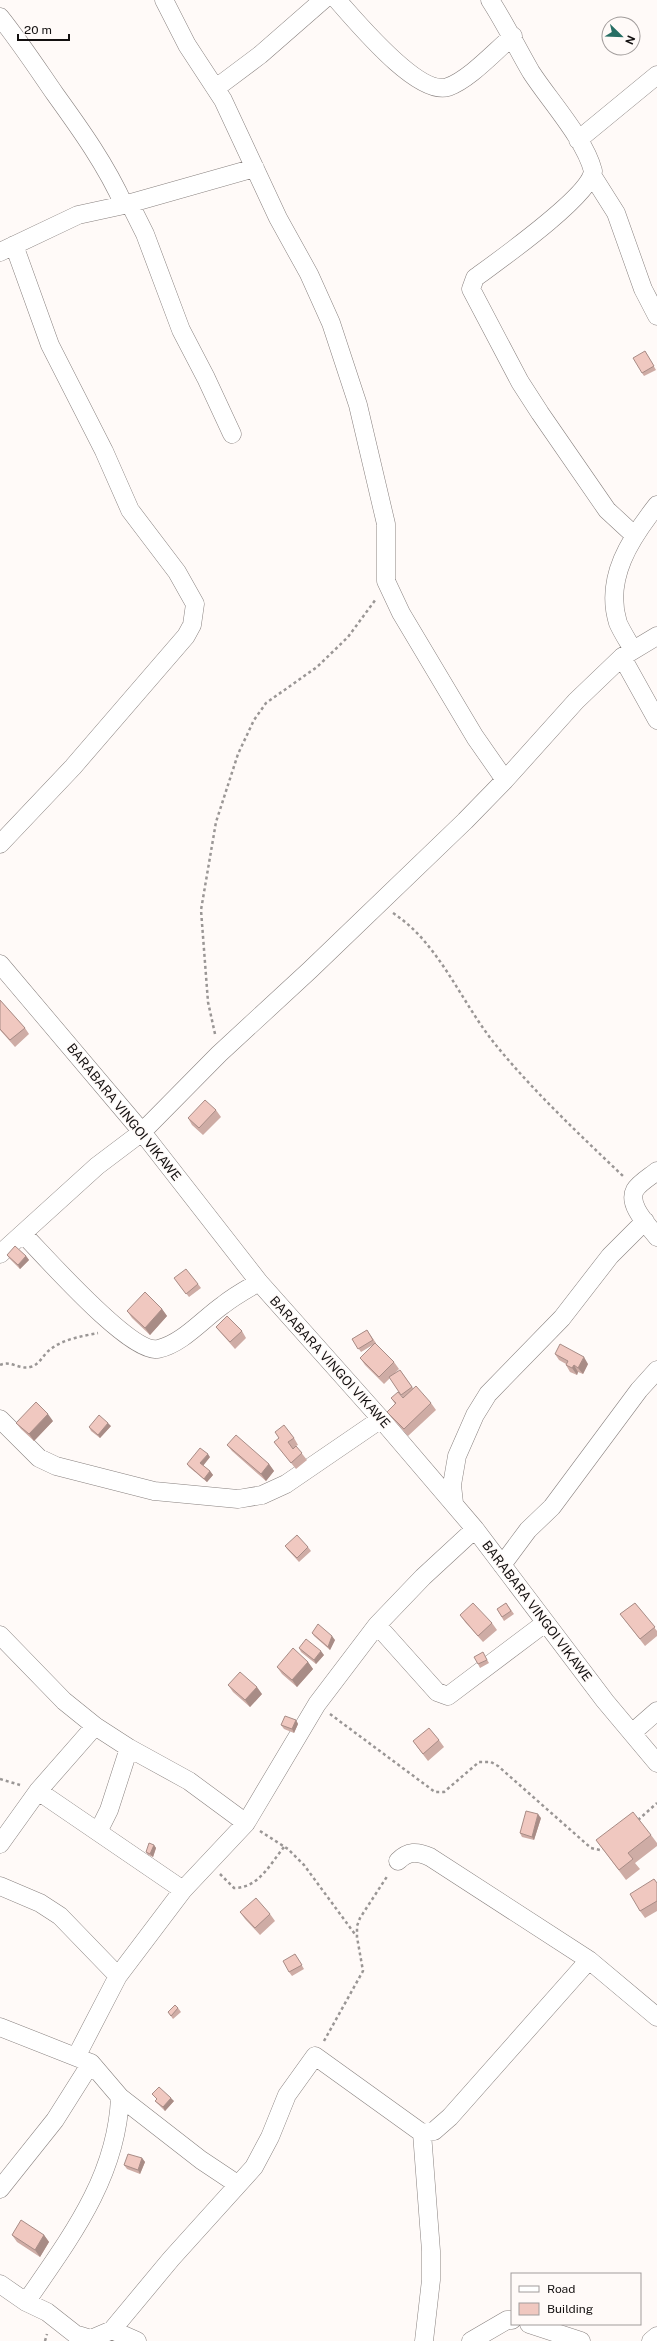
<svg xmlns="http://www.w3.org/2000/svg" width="657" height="2341" font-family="'Public Sans',sans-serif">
  <rect width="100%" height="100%" fill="#fffaf8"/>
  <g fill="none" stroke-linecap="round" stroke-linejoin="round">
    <g stroke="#88817f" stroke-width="19">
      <path id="minor" d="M164,0l23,45 36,55 55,118 31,56 22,49 27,82 28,119v57l15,32 74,124 30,43
        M337,0c19,21 81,97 111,87 22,-8 47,-36 65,-51
        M490,0c15,23 27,48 41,72 18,28 54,67 62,99 -3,25 -95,90 -118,107l-4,11 49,93 20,31 67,97 27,25
        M0,17c20,25 37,51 55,77 26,36 51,71 69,111
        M216,88l44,-33 63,-55
        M578,140l79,-65
        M592,175l24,38 27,76 14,27
        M130,204l15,30 36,96 25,48 26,56
        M0,252l78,-37 46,-10 131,-37
        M633,650c-5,-9 -11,-18 -15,-27 -14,-45 13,-85 39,-118
        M622,657l35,63
        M0,844l73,-77 113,-131 6,-11 3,-21 -18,-32 -47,-62 -26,-59 -54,-106 -36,-100
        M0,964l142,168 117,150 122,137 94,110 130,172 52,62
        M657,1171c-6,5 -18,12 -22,19 -8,15 13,35 22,47
        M23,1234c21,21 107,120 135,115 24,-5 45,-30 65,-44 11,-9 24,-16 36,-23
        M0,1254l97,-88 45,-34 77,-78 91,-84 155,-149 40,-41 71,-79 46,-44 35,-21
        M0,1419l39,39 17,8 98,25 84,8 24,-4 24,-11 95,-65
        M454,1503l-2,-18 5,-29 18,-41 13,-21 74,-76 48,-62 35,-35
        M502,1565l26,-35 24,-23 87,-117 18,-20
        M377,1625l60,67 11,4 97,-73
        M0,1635l64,66 31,25 34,22 60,33 57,42
        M633,1732l24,-21
        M38,1791l145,99
        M98,1832l11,-22 20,-62
        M0,1844l38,-53 57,-65
        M398,1861c10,-10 19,-10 32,-4l159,103 68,57
        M0,1886l40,17 20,13 58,60
        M0,2027l91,36 29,34 81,63 36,24
        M76,2057l42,-81 65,-86 63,-67 71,-119 60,-79 46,-48 52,-48
        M422,2133l9,118v29l-7,61
        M0,2189l55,-69 36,-57
        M0,2284l26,18 21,10 28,22 16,5 21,-9 59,-71 83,-92 16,-30 17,-42 28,-39 107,77 12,-2 16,-14 139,-157
        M26,2302c44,-64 91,-125 94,-205
        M529,2324l52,17
        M112,2330l25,11
        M471,2341l36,-21h5
        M651,2341l6,-5"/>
    </g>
    <path stroke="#9a9695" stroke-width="2.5" stroke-dasharray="3 3" stroke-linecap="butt" d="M393,913c46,30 68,89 102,131 39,48 84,90 129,133
      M215,1034l-7,-32 -7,-92 15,-88 22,-68 16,-34 12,-17 51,-36 31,-30 28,-38
      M0,1365c10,-5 20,5 30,2 10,-2 13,-13 21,-18 12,-10 32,-13 47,-16
      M330,1714l105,78h9l35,-30h12l7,4 93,82 9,2 5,-2
      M0,1779l20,6
      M638,1820l19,-17
      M260,1831l28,18 16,16 53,72
      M220,1874l14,14c25,0 36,-24 50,-41
      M324,2041l39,-70 -6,-34v-11l3,-8 28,-43
      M45,2341l2,-7"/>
    <use href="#minor" stroke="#fff" stroke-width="18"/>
  </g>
  <path fill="#ceaca5" d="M645,351l11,19 -12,6 -2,-3z
    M0,1000l25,28 4,6 -14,13 -15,-17z
    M216,1110l5,7 -18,18 -11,-10 -4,-7z
    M7,1255l19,1 3,4 -9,9 -11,-11z
    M177,1282l21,2 3,4 -12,9z
    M162,1309l5,7 -17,19 -18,-17 -5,-7z
    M216,1327l26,4 4,7 -11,11 -14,-16z
    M367,1330l9,13 -15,9 -9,-13z
    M555,1354l33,10 -5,10 -5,-2 -1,3 -7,-3 -4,-7v-1l-7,-4z
    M360,1358l34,4 5,7 -5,5 6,-4 13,18 18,15 5,7 -28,26 -16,-18 -5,-6 8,-8 -4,-6h12l-13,-20 -6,6 -19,-19z
    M53,1421l-19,20 -13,-12 -5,-6z
    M111,1426l-11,12 -9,-7 -2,-4z
    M294,1438l4,7 -2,1 11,14 -11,9 -22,-27z
    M227,1445l42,19 5,7 -8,10 -34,-30z
    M210,1457l-7,8 7,6 3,4 -6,7 -18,-15 -2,-3z
    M285,1546l23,1 3,4 -12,11 -12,-13z
    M506,1603l8,11 -10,7 -7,-12z
    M635,1603l22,28v5l-12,10 -25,-32z
    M460,1615l32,8 5,7 -14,12 -18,-20z
    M312,1633l23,7 -5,10 -16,-14z
    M299,1648l25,7 -8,9 -15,-12z
    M485,1656l4,7 -9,5 -2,-4z
    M308,1662l5,7 -16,18 -15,-13 -5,-7z
    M228,1685l34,9 -12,13 -17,-15z
    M296,1720l2,4 -4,9 -10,-4 -3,-4z
    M439,1740l5,7 -16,14 -10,-13 -5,-7z
    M541,1818l-7,22 -12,-3 -2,-4z
    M651,1835l6,8v3l-22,17 5,6 -14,11 -30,-40z
    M154,1845l2,3 -3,9 -5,-2 -2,-3z
    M654,1879l3,4v28l-12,7 -5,-7z
    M240,1912l30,2 5,7 -15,14 -15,-16z
    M295,1954l9,15 -12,7 -3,-4z
    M178,2008l3,4 -8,7 -5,-7z
    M152,2094l22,7 -9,10 -10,-10 2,-2z
    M142,2158l3,4 -5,12 -13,-5 -3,-4z
    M12,2235h32l5,7 -9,15 -23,-15z"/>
  <path fill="#a88c86" d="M26,1256l3,4 -9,9 -2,-4z
    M162,1309l5,7 -17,19 -5,-7z
    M584,1357l4,7 -5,10 -5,-6z
    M574,1365l4,7 -1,3 -5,-7z
    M48,1414l5,7 -19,20 -5,-7z
    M108,1423l3,3 -11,12 -2,-3z
    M208,1454l2,3 -7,9 -3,-3z
    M269,1464l5,7 -8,10 -5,-7z
    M210,1471l3,4 -6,7 -3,-3z
    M332,1636l3,4 -5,10 -2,-3z
    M321,1651l3,4 -8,9 -2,-4z
    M308,1662l5,7 -16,18 -5,-7z
    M257,1687l5,7 -12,13 -5,-7z
    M296,1720l2,4 -4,9 -2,-4z
    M538,1814l3,4 -7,22 -2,-3z
    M154,1845l2,3 -3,9 -3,-3z
    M171,2098l3,3 -9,10 -2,-4z
    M142,2158l3,4 -5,12 -2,-4z
    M44,2235l5,7 -9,15 -5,-7z"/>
  <path fill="#f0c8c0" stroke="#a88c86" d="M645,351l9,15 -12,7 -9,-15z
    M0,1000l25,28 -15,12 -10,-11z
    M205,1100l11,10 -17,18 -11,-10z
    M15,1246l11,10 -8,9 -11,-10z
    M186,1269l12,15 -12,10 -12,-16z
    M145,1292l17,17 -17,19 -18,-17z
    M227,1316l15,15 -12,11 -14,-15z
    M367,1330l6,10 -15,9 -6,-10z
    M375,1343l19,19 -15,15 -19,-19z
    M560,1344l24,13 -6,11 -4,-3 -2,3 -6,-3 2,-4 -13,-7z
    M400,1370l12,17 -11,8 -12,-18z
    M416,1386l15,17 -27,26 -17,-17 9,-9 -5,-5 7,-6 5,6z
    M36,1402l12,12 -19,20 -13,-11z
    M99,1415l9,8 -10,12 -9,-8z
    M284,1425l10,13 -6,4 5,7 3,-3 6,7 -11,10 -17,-21 5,-4 -4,-6z
    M236,1435l33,29 -8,10 -34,-29z
    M200,1448l8,6 -8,9 10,8 -6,8 -17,-15z
    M297,1535l11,12 -11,11 -12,-12z
    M473,1603l19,20 -14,13 -18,-21z
    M506,1603l5,8 -9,6 -5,-8z
    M635,1603l20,24 -15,12 -20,-25z
    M318,1624l14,12 -4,11 -16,-14z
    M306,1639l15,12 -7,9 -15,-12z
    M293,1648l15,14 -16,18 -15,-13z
    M483,1652l4,8 -9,4 -4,-7z
    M240,1672l17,15 -12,13 -17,-15z
    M285,1716l11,4 -4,9 -11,-4z
    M429,1728l10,12 -16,14 -10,-13z
    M526,1811l12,3 -6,23 -12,-4z
    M633,1812l18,23 -23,18 5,6 -14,11 -23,-30z
    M149,1843l5,2 -4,9 -4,-2z
    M654,1879l3,4v18l-17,10 -10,-17z
    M256,1898l14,16 -15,14 -15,-16z
    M295,1954l7,11 -13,7 -6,-11z
    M175,2005l3,3 -7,8 -3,-4z
    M159,2087l12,11 -8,9 -8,-6 2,-2 -5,-5z
    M128,2154l14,4 -4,12 -14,-5z
    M21,2220l23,15 -9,15 -23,-15z"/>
  <g text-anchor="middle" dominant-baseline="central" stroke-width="3" stroke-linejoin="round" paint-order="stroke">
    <g font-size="13" fill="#131010" stroke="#fffaf8">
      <text transform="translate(124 1112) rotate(51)">BARABARA VINGOI VIKAWE</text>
      <text transform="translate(330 1362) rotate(48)">BARABARA VINGOI VIKAWE</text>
      <text transform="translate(537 1611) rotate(53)">BARABARA VINGOI VIKAWE</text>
    </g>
  </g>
  <rect x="511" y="2273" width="130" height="52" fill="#fffaf8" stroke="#a19c9b"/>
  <rect x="519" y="2286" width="20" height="6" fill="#ffffff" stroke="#a19c9b"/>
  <text x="547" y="2293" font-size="12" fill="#131010">Road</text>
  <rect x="519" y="2303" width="20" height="12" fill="#f0c8c0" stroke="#a19c9b"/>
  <text x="547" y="2313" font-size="12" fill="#131010">Building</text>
  <g transform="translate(621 36) rotate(113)"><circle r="19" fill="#fffaf8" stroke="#a19c9b"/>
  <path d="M0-3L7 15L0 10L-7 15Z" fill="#276e64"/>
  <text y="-6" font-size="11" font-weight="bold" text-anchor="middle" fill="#131010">N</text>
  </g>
  <path d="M18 34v6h51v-6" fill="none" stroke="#131010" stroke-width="2"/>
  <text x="24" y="34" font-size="12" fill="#131010" stroke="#fffaf8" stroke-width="3" paint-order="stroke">20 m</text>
</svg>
